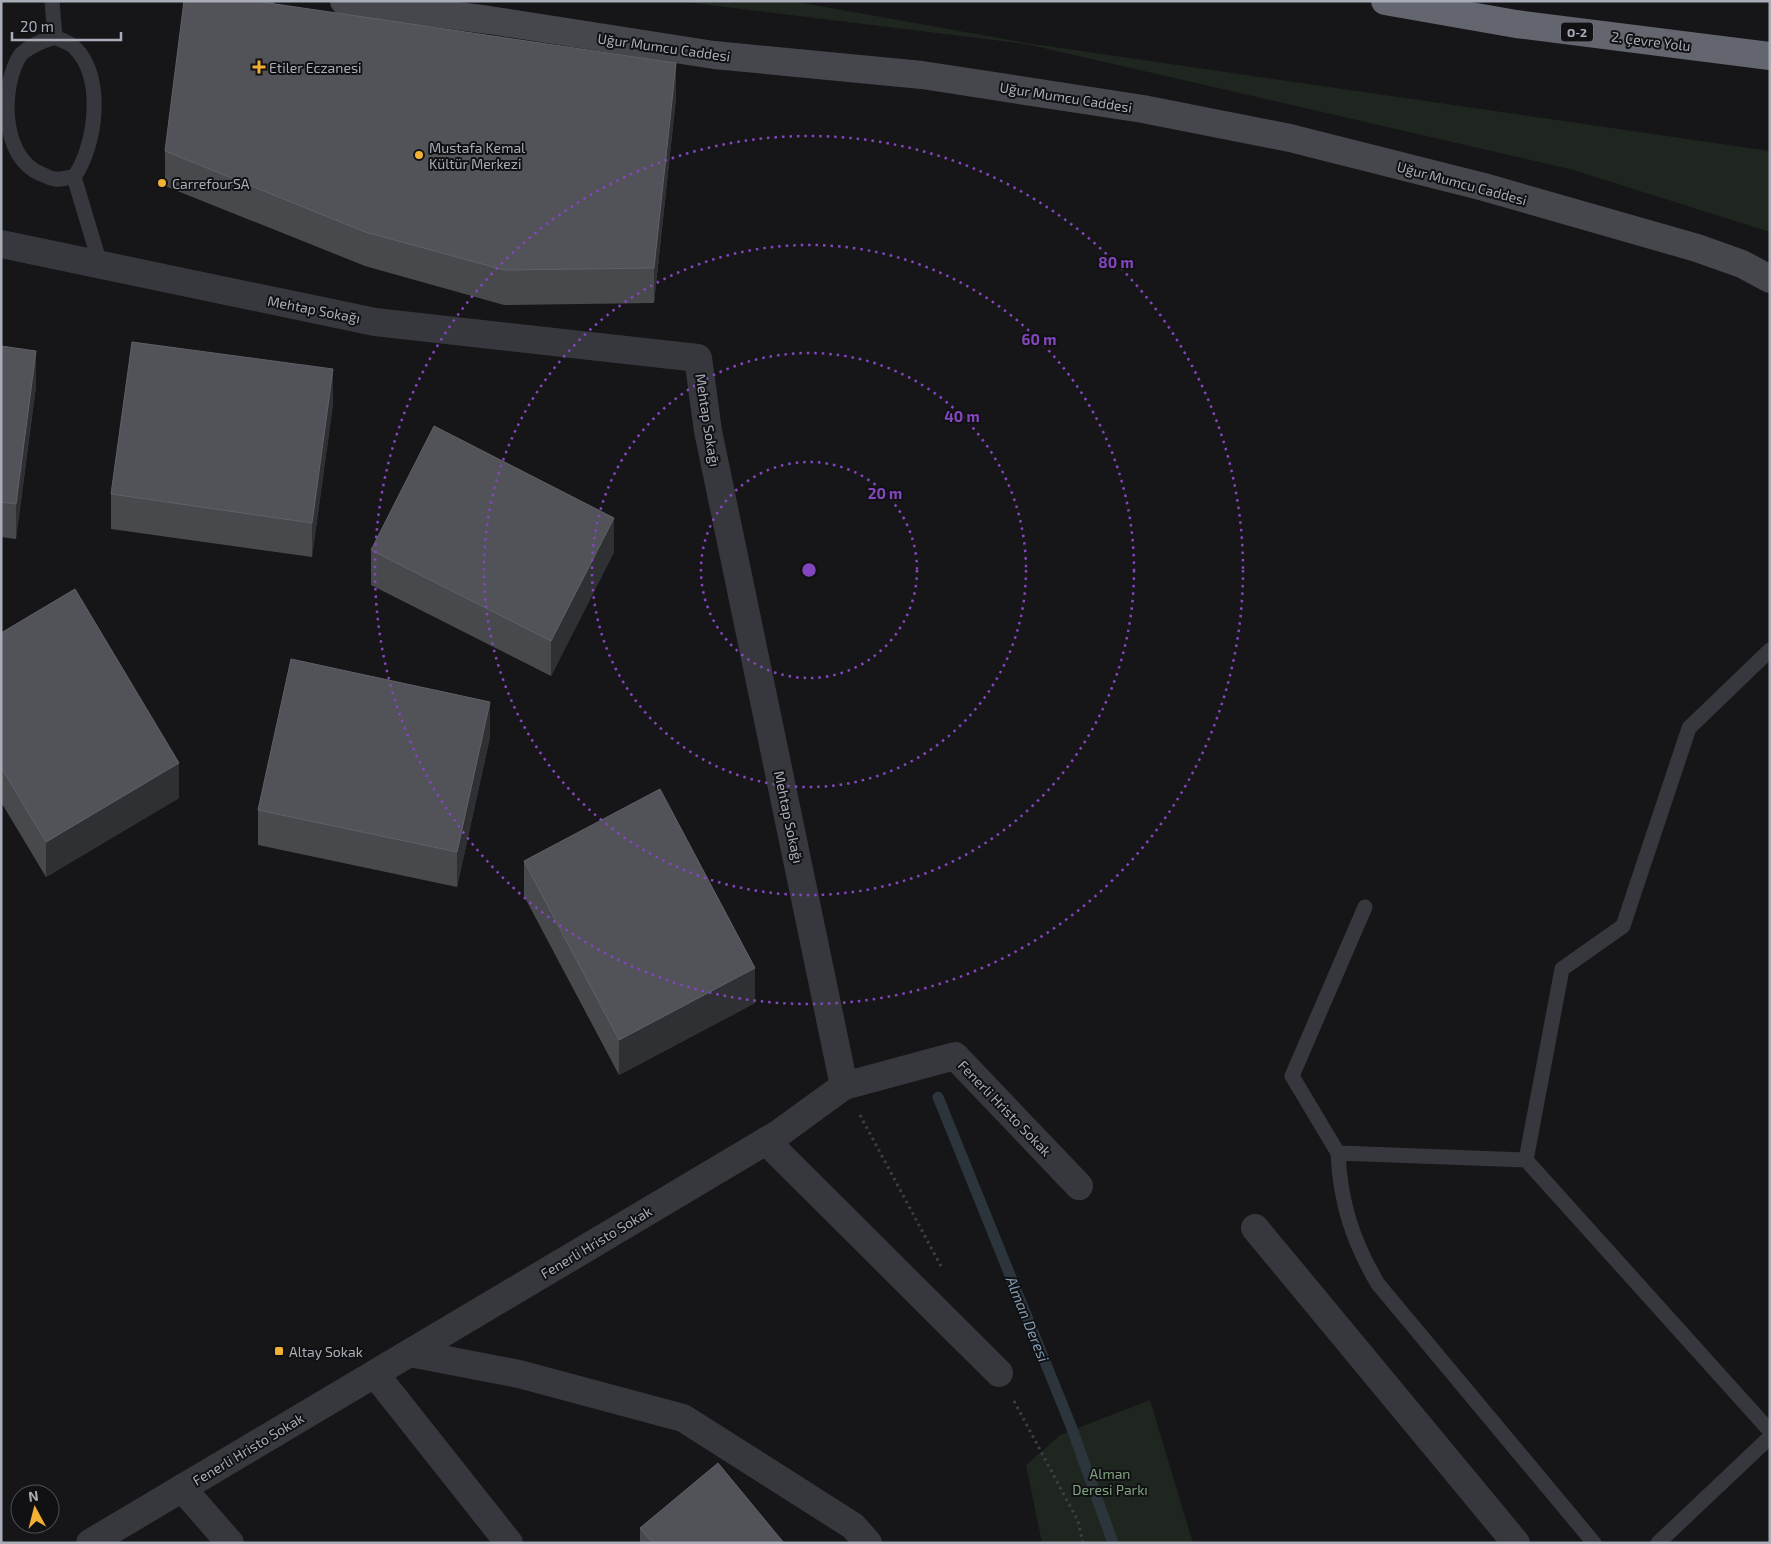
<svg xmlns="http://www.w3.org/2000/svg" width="1771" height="1544" font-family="'Exo 2',sans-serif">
  <rect width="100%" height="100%" fill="#161618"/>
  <path fill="#1e261f" d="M677,1h115l234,42 744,108v81l-200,-63 -544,-125z
    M1150,1400l43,143h-151l-16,-78 34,-30z"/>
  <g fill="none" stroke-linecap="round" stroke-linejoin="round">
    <path stroke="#2c353c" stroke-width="11" d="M938,1097l133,329 42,117"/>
    <path stroke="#3d3f44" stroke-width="3" stroke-dasharray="2.5 4" stroke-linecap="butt" d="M860,1115l82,153
      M1014,1401l64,120 5,22"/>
    <path stroke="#37383d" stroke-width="15" d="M52,1l3,36
      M55,37c6,3 16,6 20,11 30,29 21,98 -1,129 -6,0 -13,3 -19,2 -4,0 -10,-4 -14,-5 -41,-17 -41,-89 -20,-120 10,-9 21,-13 34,-17z
      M74,177l27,90
      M1770,650l-81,78 -66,198 -61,43 -36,191 244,271
      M1365,907l-73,169 46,77 188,7
      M1338,1153c2,49 15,89 40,131l216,259
      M1658,1543l112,-106"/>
    <path stroke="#37383d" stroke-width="28" d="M844,1086l111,-30 124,130
      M766,1141l233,232
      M1255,1228l261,315
      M410,1353l109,21 164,44 170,108 15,17
      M375,1374l134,169
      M182,1488l48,55"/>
    <path stroke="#37383d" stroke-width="28" d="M1,244l374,78 323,36 10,73 136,655 -66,48 -688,409"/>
    <path stroke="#45474d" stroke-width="28" d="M208,1l42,5 10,-5
      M344,1l145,19 225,35 208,20 221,34 147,29 194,49 213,61 45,16 28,15"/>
    <path stroke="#63666e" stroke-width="28" d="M1385,1l131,23 254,32"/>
  </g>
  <path fill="#47494d" d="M676,98l-22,205 -150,2 -139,-39 -200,-80v-35z
    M1,346l35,40 -20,153 -15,-2z
    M333,404l-21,153 -201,-28v-35z
    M371,550l243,2 -63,124 -180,-91z
    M1,633l178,165 -133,79 -45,-75z
    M490,737l-33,150 -199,-42v-35z
    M524,861l231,142 -136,72 -95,-179z
    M640,1528l144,15h-144z"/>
  <path fill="#2f3033" d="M676,63v35l-22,205v-35z
    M36,351v35l-20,153v-35z
    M333,369v35l-21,153v-34z
    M614,518v34l-63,124v-35z
    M490,702v35l-33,150v-35z
    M179,763v35l-133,79v-35z
    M755,968v35l-136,72v-35z"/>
  <path fill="#525359" stroke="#5f6168" d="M184,1h71l421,62 -22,205 -150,2 -139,-38 -200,-81z
    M132,342l201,27 -21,154 -201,-29z
    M1,346l35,5 -20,153 -15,-2z
    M434,426l180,92 -63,123 -180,-91z
    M75,589l104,174 -133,79 -45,-75v-134z
    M291,659l199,43 -33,150 -199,-42z
    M660,789l95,179 -136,72 -95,-179z
    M718,1463l66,80h-131l-13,-15z"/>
  <g fill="none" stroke="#8446be" stroke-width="2.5" stroke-dasharray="2.5 5">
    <circle cx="809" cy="570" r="108"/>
    <circle cx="809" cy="570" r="217"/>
    <circle cx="809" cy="570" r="325"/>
    <circle cx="809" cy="570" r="434"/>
  </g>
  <g fill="#f2b134" stroke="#111113" stroke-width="2">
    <path d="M256.5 59.5h5v5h5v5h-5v5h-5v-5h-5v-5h5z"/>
    <circle cx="419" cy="155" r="5"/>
    <circle cx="162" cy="183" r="5"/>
    <rect x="274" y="1346" width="10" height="10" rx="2.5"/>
  </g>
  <g text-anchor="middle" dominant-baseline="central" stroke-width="4" stroke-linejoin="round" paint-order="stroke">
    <rect fill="#111113" stroke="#7b7e86" stroke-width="1" x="1561" y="22.5" width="32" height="19" rx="4"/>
    <g font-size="12" font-weight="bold" fill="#a8adb8">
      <text x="1577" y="32">O-2</text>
    </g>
    <g font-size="14" fill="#a8adb8" stroke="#111113">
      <text transform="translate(1651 41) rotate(7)">2. Çevre Yolu</text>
      <text transform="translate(664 47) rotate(8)">Uğur Mumcu Caddesi</text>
      <text transform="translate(1066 97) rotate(9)">Uğur Mumcu Caddesi</text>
      <text transform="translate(1462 183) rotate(15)">Uğur Mumcu Caddesi</text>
      <text transform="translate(314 309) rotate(11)">Mehtap Sokağı</text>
      <text transform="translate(708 420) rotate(81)">Mehtap Sokağı</text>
      <text transform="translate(789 817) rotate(78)">Mehtap Sokağı</text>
      <text transform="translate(1005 1108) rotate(46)">Fenerli Hristo Sokak</text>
      <text transform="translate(596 1242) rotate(-31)">Fenerli Hristo Sokak</text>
      <text transform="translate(248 1449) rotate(-31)">Fenerli Hristo Sokak</text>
    </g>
    <g font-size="14" fill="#a8adb8" stroke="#111113" text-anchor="start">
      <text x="269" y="67">Etiler Eczanesi</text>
      <text x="429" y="147">Mustafa Kemal<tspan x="429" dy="16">Kültür Merkezi</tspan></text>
      <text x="172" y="183">CarrefourSA</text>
      <text x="289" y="1351">Altay Sokak</text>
    </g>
    <g font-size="14" fill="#7fa381" stroke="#111113">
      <text x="1110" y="1473">Alman<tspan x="1110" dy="16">Deresi Parkı</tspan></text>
    </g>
    <g font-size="15" font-style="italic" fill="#7f9bb3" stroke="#111113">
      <text transform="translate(1028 1319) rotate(68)">Alman Deresi</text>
    </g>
  </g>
  <circle cx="809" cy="570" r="8" fill="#8446be" stroke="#111113" stroke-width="2.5"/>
  <g font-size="15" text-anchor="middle" font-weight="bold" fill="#8446be" stroke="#111113" stroke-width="4" stroke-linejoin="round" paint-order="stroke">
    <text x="1116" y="268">80 m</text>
    <text x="1039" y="345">60 m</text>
    <text x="962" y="422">40 m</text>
    <text x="885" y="499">20 m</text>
  </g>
  <rect width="1771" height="1544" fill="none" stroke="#a8adb8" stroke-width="5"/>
  <g transform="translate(35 1509) rotate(353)"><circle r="24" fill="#111113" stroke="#4d4f55"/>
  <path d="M0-4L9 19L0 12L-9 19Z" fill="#f2b134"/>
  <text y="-8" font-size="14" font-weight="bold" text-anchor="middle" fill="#a8adb8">N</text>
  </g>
  <path d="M12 32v8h109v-8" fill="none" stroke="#a8adb8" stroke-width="2.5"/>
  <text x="20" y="32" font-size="15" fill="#a8adb8" stroke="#111113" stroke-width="4" paint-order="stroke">20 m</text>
</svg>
